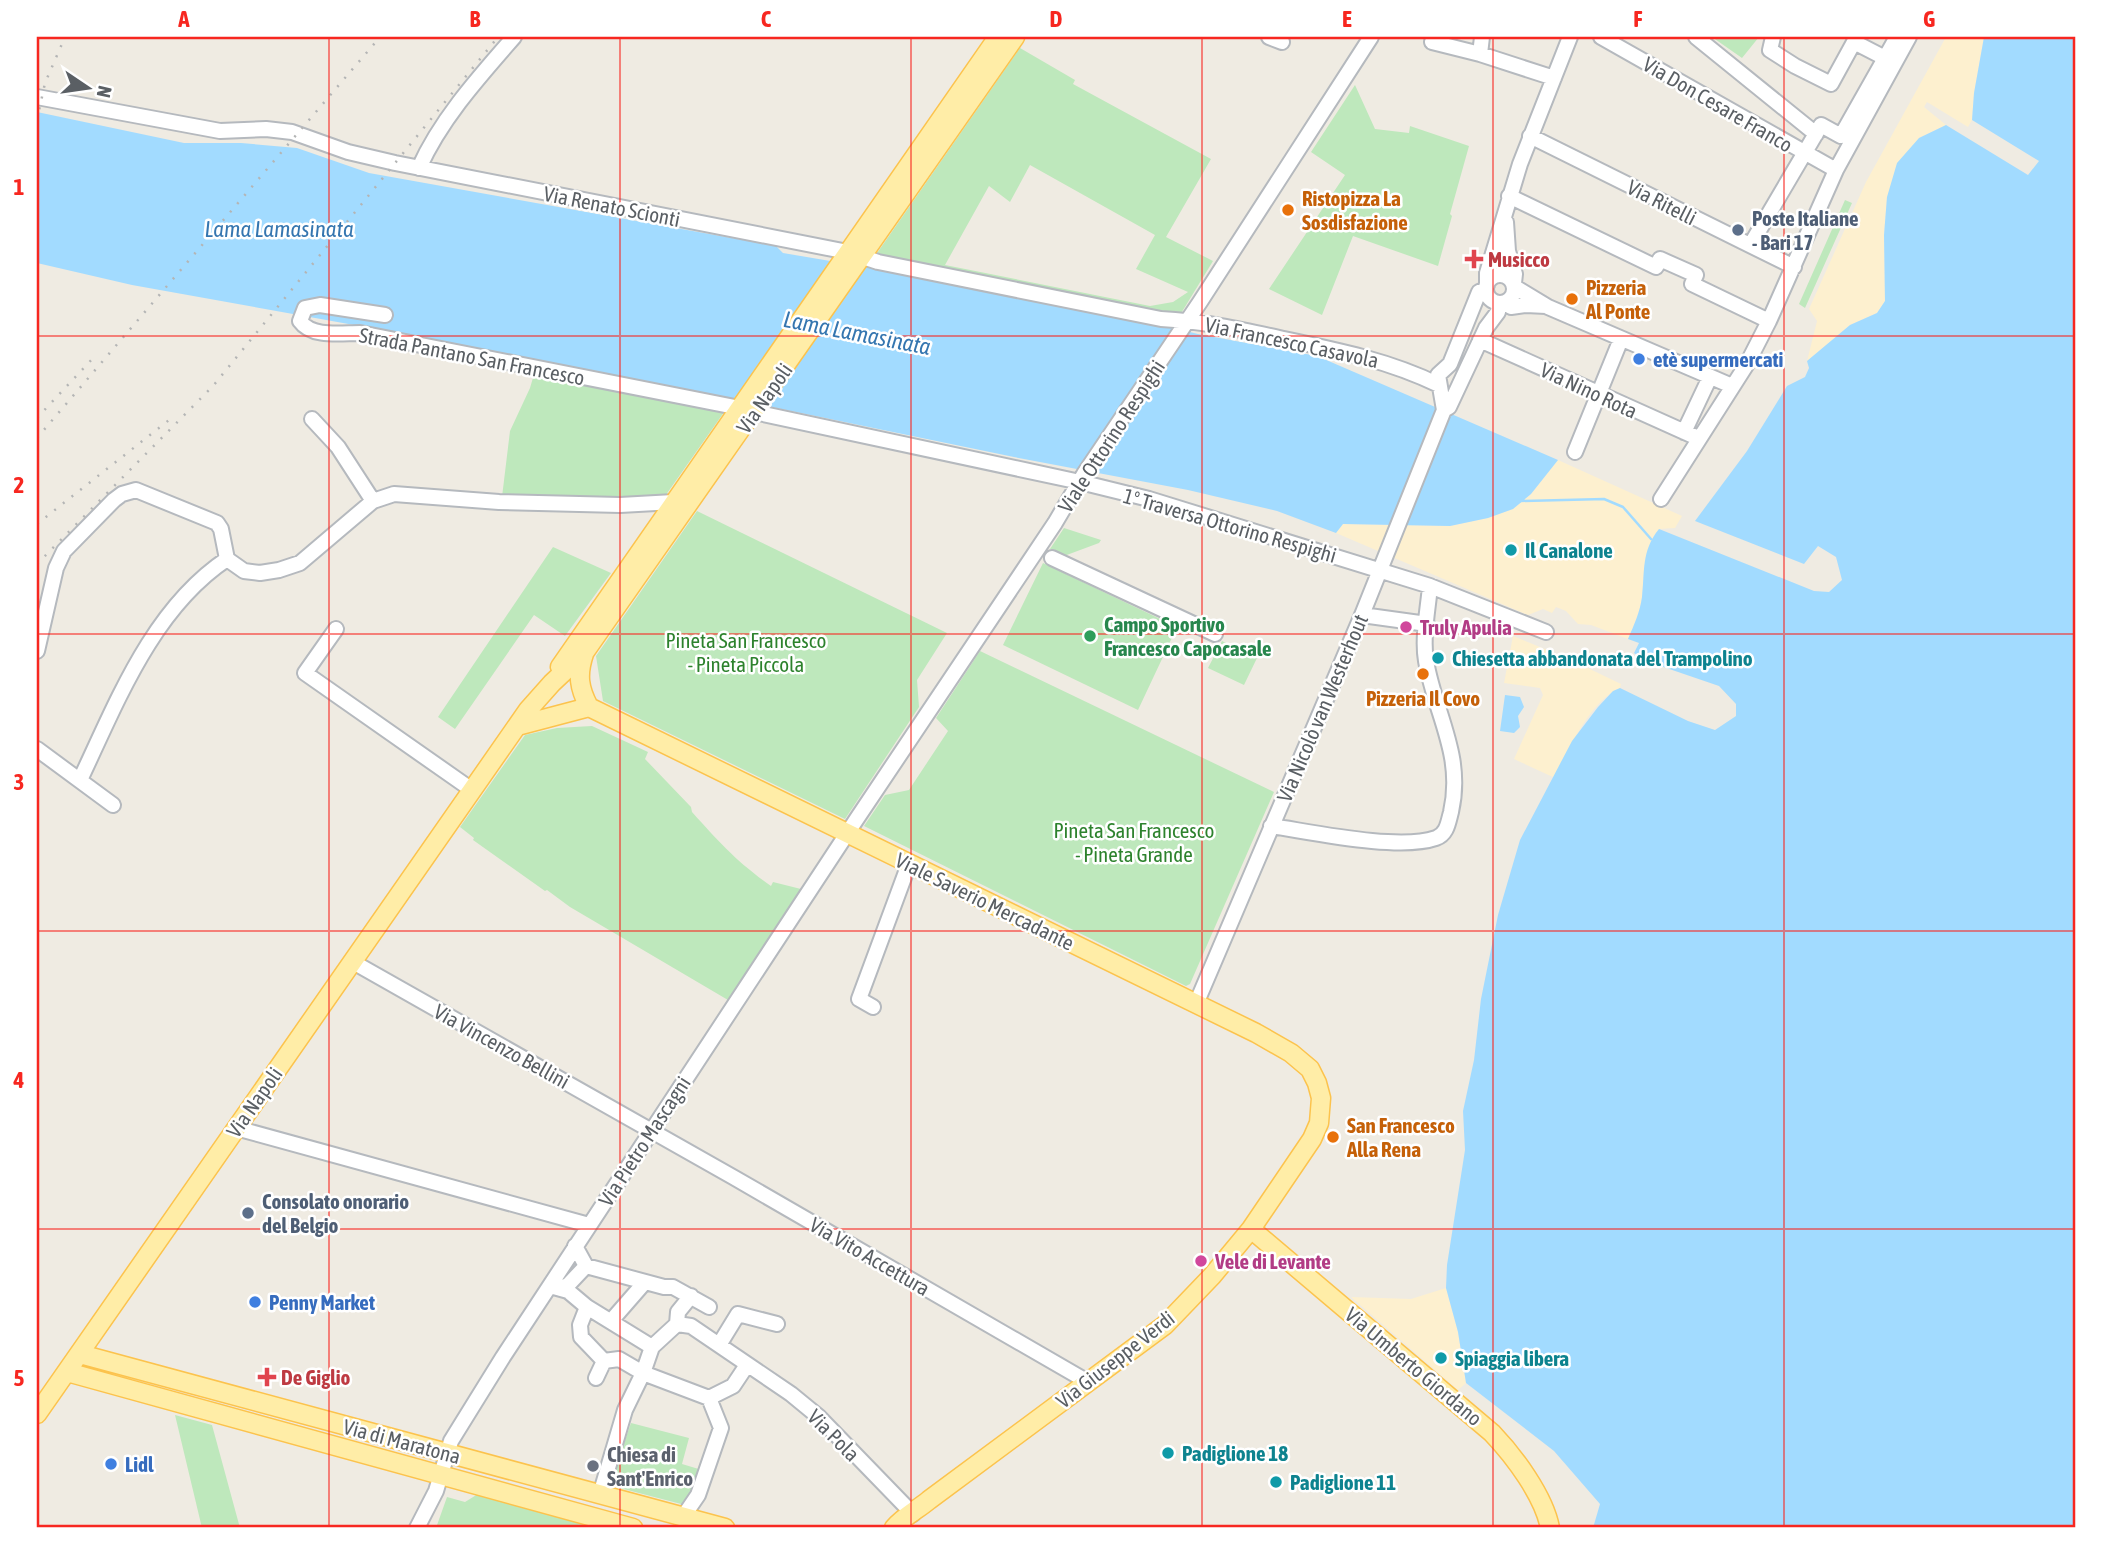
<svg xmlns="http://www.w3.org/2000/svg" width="2113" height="1565" font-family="'Asap Condensed',sans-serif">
  <rect width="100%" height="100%" fill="#efebe2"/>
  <path fill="#bee8bc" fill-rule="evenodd" d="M1712,37h47l-17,21z
    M1020,48l55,32 -2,4 138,75 -45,78 47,24 -33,54 -9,2 -296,-61zM1030,165l125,70 -19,34 52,23 -15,10 -23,4 -205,-41 44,-79 21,16z
    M1355,85l20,44 34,4 1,-7 59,20 -19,68 2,2 -14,50 -85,-30 -31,79 -53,-26 76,-114 -34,-23z
    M1845,200l7,3 -47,105 -6,-4z
    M535,371l192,37 -64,91 -161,-2 8,-66 20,-43z
    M697,511l250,122 -30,47 2,27 -74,112 -242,-118 -7,-45z
    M1064,528l37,12 -2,3 -35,13 -14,-7z
    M553,547l58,26 -46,63 -31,-21 -79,114 -17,-12z
    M1043,563l134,64 -39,83 -135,-65z
    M1222,641l35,17 -13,27 -36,-17z
    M980,651l294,141 -84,192 -4,2 -322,-160 21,-31 24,-5 39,-59 -12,-13z
    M592,726l56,26 -3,7 46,48 1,5c27,30 45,50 79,74l2,-4 28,7 -73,111 -158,-93 -23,-17 -2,1 -72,-51 1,-2 -14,-11 65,-92 32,-7z
    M175,1415l37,10 28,103h-38z
    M631,1423l58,15 -7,26 20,6 -17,35 -73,-19 5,-23z
    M478,1494l127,34h-169l11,-31 18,5z"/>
  <path fill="#fdf0cf" d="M1946,37h38l-10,56 -2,27 -4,7 -41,-25 -3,5 22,18 -27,13 -32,59 -3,38 1,66 -8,12 -27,12 -43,36 10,-40 -8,-12 57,-127z
    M1558,460l124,56 -7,12 -16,1c-17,21 -14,44 -17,68 -2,15 -8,28 -14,42l-37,-14 -13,-1 -12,-13 -10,-4 -4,6 -9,-4 -15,6 -192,-82 7,-9 107,2 38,-8 25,-9 18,-15z
    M1513,636l56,23 52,25 -1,4c-30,13 -52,62 -65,90l-41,-19 29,-64 -3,-7 -36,-5z
    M1446,1288l12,44 8,51 -8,7 -107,-93 60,2z"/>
  <path fill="#a2dbff" d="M1984,37h92v1491h-483l7,-24 -46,-53 -88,-68 -8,-51 -12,-44 1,-23 18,-115 -2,-39 11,-51 7,-61 17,-84 22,-75 52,-99 26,-34 15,-16 7,-3 68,33 27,9 21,-14v-12l-17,-18 -76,-26 -9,-7 5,-10 -11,-4c6,-14 12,-27 14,-42 3,-25 -1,-46 17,-68l155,62 15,1 13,-12 -6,-23 -18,-11 -14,18 -109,-43 52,-70 40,-65 18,-9 4,-9 -2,-7 43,-36 27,-12 8,-12 -1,-66 3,-38 10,-34 22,-25 27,-13 82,50 11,-14 -67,-41 2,-27z
    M37,112l147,31h57l56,5 72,25 407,73 7,7 142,24 220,44 53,13 119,22 241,104 -27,34 -18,15 -25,9 -38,8 -107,-2 -7,9 -59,-22 -89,-21 -174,-33 -335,-69 -286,-56 -261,-47 -95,-22z
    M1505,695l15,2 4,10 -6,9 2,11 -6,6 -14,-2z"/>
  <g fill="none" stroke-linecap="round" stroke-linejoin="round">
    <path stroke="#a2dbff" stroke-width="2.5" d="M1520,501l84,-2 19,8 28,32"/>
    <g stroke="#b5b9be" stroke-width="18">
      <path id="minor" d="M1269,37l13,5
        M1601,37l235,133
        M1696,37l120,97
        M1773,37l-3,13 25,16 36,18 23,-42 31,16
        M1432,42l48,12 74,24
        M1480,54l2,-17
        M37,97l183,34 46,-2 26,3 56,20 47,11 453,89 30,10 283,57c42,2 82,11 123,20 53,11 106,22 155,46
        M1530,136l264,131
        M419,168c22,-49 60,-91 95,-131
        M1509,196l147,71 4,-8 36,16 -4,9 77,37
        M1506,222l2,29 7,23 -1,9
        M1751,244l70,-119 20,11 56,-99
        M1486 289a14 14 0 1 1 28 0a14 14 0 1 1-28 0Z
        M1487,285v-12l33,-109 50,-127
        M1515,287l33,20 184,79
        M1504,303l7,4 15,-2 20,1
        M385,315l-65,-10 -15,3 -5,13c12,17 41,12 60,12l380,75
        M1480,340l218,98
        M1444,410l-6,-35 12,-11 29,-72 7,-3
        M754,412l326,70 69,17 281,87 116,46
        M312,419l26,28 35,54
        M1684,432l26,-55
        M1575,452l46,-113
        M1661,499l86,-135 22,-43 67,-151 73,-133
        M1052,558l163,76
        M1362,615l65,9
        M336,629l-31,44 167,117
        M37,651l19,-83 8,-17 50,-51 8,-6 14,-4 81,33 4,6 6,30 17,12 16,2 19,-3 21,-7 73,-62 21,-7 105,8 121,3 54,-3
        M37,749l76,56
        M80,780c37,-78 72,-171 147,-221
        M1271,826c41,6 128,25 165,12 11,-4 12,-15 15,-26 13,-57 -16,-98 -25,-151 -4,-23 2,-52 4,-75
        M353,962l380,215 355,205
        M1196,1004l166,-389 82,-205 5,-3 37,-79 12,-16 1,-9
        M873,1007l-14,-8 50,-135
        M236,1128l353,97
        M575,1246l11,20 78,21h9l36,20
        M550,1286l18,5 19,16 65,40
        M560,1288l8,-3 18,-19
        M587,1307l-7,18 1,12 23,24 -8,17
        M611,1321l34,-39
        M677,1324l14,2 100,68 28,23 94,97
        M719,1345l19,-31 39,10
        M604,1361l15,-2 24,14 66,25 12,30 -23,67 -15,22
        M709,1398l24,-12 14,-21
        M600,1495l25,-85 18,-37 9,-26 25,-23 1,-12 13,-16
        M417,1528l19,-37 15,-50 52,-84 353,-537 199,-297 29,-49 116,-172 171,-265"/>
    </g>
    <g stroke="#fcc34d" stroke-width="21">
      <path id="major" d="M584,654c-7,21 -5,34 5,53
        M560,667l438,-630
        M589,707l667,326 35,20 19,16 7,14 4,15 -2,25 -7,16 -61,90 -39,47 -47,49 -236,175c-12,10 -26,17 -35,28
        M517,726l72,-19
        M1251,1229l241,204c22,23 52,63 58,95
        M80,1354l645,174
        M67,1372l566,156
        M37,1414l491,-704 24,-27 32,-30 431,-616"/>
    </g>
    <use href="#minor" stroke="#fff" stroke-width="14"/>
    <use href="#major" stroke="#ffeda7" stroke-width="18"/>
    <path stroke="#b4b5b5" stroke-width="2.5" stroke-dasharray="2 9" stroke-linecap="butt" d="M37,120l8,-37 20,-46
      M37,418l57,-61
      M37,438l343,-401
      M37,524l132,-104
      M37,564l176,-178 285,-349"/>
  </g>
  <path fill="none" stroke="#f72720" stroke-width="2" stroke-opacity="0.55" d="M329,37v1491M620,37v1491M911,37v1491M1202,37v1491M1493,37v1491M1784,37v1491M37,336h2039M37,634h2039M37,931h2039M37,1229h2039"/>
  <g fill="#e8710a" stroke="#fff" stroke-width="2.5">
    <circle cx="1288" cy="210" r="7"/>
    <circle cx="1572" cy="299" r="7"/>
    <circle cx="1423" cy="674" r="7"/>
    <circle cx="1333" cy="1137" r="7"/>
  </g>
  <g fill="#5c6f8a" stroke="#fff" stroke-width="2.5">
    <circle cx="1738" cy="230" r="7"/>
    <circle cx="248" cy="1213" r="7"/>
  </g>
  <g fill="#e0444e" stroke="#fff" stroke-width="2.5">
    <path d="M1470.5 248.5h7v7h7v7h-7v7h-7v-7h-7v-7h7z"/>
    <path d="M263.5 1366.5h7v7h7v7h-7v7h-7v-7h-7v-7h7z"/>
  </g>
  <g fill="#3f7fe0" stroke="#fff" stroke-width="2.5">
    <circle cx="1639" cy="359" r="7"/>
    <circle cx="255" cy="1302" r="7"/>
    <circle cx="111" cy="1464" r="7"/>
  </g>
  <g fill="#0f9aa8" stroke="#fff" stroke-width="2.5">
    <circle cx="1511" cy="550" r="7"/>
    <circle cx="1438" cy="658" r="7"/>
    <circle cx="1441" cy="1358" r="7"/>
    <circle cx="1168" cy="1453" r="7"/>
    <circle cx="1276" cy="1482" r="7"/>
  </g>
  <g fill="#d1479c" stroke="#fff" stroke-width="2.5">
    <circle cx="1406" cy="627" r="7"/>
    <circle cx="1201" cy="1261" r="7"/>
  </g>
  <circle fill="#2e9e5b" stroke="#fff" stroke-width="2.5" cx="1090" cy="636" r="7"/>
  <circle fill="#6b7280" stroke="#fff" stroke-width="2.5" cx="593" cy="1466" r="7"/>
  <g text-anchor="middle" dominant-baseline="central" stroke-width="5" stroke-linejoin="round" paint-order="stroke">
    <g font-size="21" fill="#5a5f64" stroke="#fff">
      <text transform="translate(1718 104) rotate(30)">Via Don Cesare Franco</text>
      <text transform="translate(1662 202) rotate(27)">Via Ritelli</text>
      <text transform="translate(612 206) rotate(11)">Via Renato Scionti</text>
      <text transform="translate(1292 342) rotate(12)">Via Francesco Casavola</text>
      <text transform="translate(472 356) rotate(11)">Strada Pantano San Francesco</text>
      <text transform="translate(1589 390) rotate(25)">Via Nino Rota</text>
      <text transform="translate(764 398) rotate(-55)">Via Napoli</text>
      <text transform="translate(1111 436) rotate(-57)">Viale Ottorino Respighi</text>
      <text transform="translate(1230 525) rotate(16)">1° Traversa Ottorino Respighi</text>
      <text transform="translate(1322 708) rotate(-67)">Via Nicolò van Westerhout</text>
      <text transform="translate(985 901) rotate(26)">Viale Saverio Mercadante</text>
      <text transform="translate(502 1046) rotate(29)">Via Vincenzo Bellini</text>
      <text transform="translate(254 1102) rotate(-55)">Via Napoli</text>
      <text transform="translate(644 1141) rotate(-57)">Via Pietro Mascagni</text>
      <text transform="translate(870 1256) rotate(30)">Via Vito Accettura</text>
      <text transform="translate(1115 1359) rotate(-38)">Via Giuseppe Verdi</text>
      <text transform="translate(1414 1366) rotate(40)">Via Umberto Giordano</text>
      <text transform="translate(834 1435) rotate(45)">Via Pola</text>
      <text transform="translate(402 1441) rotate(15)">Via di Maratona</text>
    </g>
    <g font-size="21" font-weight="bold" fill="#c56008" stroke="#fff" text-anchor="start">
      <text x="1302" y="198">Ristopizza La<tspan x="1302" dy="24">Sosdisfazione</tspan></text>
      <text x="1586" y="287">Pizzeria<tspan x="1586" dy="24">Al Ponte</tspan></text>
      <text x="1423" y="698" text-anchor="middle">Pizzeria Il Covo</text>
      <text x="1347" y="1125">San Francesco<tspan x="1347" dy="24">Alla Rena</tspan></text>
    </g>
    <g font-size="21" font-weight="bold" fill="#4e5e75" stroke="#fff" text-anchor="start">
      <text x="1752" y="218">Poste Italiane<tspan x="1752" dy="24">- Bari 17</tspan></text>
      <text x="262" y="1201">Consolato onorario<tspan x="262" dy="24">del Belgio</tspan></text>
    </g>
    <g font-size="21" font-weight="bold" fill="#be3a42" stroke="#fff" text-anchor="start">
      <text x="1488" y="259">Musicco</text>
      <text x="281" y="1377">De Giglio</text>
    </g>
    <g font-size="21" font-weight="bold" fill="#366cbe" stroke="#fff" text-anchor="start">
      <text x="1653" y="359">etè supermercati</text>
      <text x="269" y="1302">Penny Market</text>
      <text x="125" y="1464">Lidl</text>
    </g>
    <g font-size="21" font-weight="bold" fill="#0d838f" stroke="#fff" text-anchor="start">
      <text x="1525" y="550">Il Canalone</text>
      <text x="1452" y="658">Chiesetta abbandonata del Trampolino</text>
      <text x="1455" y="1358">Spiaggia libera</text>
      <text x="1182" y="1453">Padiglione 18</text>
      <text x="1290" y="1482">Padiglione 11</text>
    </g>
    <g font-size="21" font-weight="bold" fill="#27864d" stroke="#fff" text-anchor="start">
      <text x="1104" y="624">Campo Sportivo<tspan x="1104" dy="24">Francesco Capocasale</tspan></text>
    </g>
    <g font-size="21" font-weight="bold" fill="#b23c85" stroke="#fff" text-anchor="start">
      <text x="1420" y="627">Truly Apulia</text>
      <text x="1215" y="1261">Vele di Levante</text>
    </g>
    <g font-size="21" fill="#2d822d" stroke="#fff">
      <text x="746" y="640">Pineta San Francesco<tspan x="746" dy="24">- Pineta Piccola</tspan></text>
      <text x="1134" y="830">Pineta San Francesco<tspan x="1134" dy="24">- Pineta Grande</tspan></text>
    </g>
    <g font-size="21" font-weight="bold" fill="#5b616d" stroke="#fff" text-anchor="start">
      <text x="607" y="1454">Chiesa di<tspan x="607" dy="24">Sant'Enrico</tspan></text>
    </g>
    <g font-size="23" font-style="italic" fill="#3576b0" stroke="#fff">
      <text x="279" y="229">Lama Lamasinata</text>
      <text transform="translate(857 333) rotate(11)">Lama Lamasinata</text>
    </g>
  </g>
  <rect width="2113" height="1565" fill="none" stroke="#ffffff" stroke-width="77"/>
  <g transform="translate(88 88) rotate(103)" stroke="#ffffff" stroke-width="5" paint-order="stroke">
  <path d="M0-5L12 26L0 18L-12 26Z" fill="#5a5f64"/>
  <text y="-10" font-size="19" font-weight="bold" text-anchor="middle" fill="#5a5f64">N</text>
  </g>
  <rect x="38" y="38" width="2036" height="1488" fill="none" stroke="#f72720" stroke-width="2.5"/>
  <g font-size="23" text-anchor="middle" font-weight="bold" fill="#f72720">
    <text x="184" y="27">A</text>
    <text x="475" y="27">B</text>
    <text x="766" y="27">C</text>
    <text x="1056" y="27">D</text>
    <text x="1347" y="27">E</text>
    <text x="1638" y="27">F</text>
    <text x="1929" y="27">G</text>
    <text x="19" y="195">1</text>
    <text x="19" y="493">2</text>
    <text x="19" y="790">3</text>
    <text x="19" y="1088">4</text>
    <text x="19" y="1386">5</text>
  </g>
</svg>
